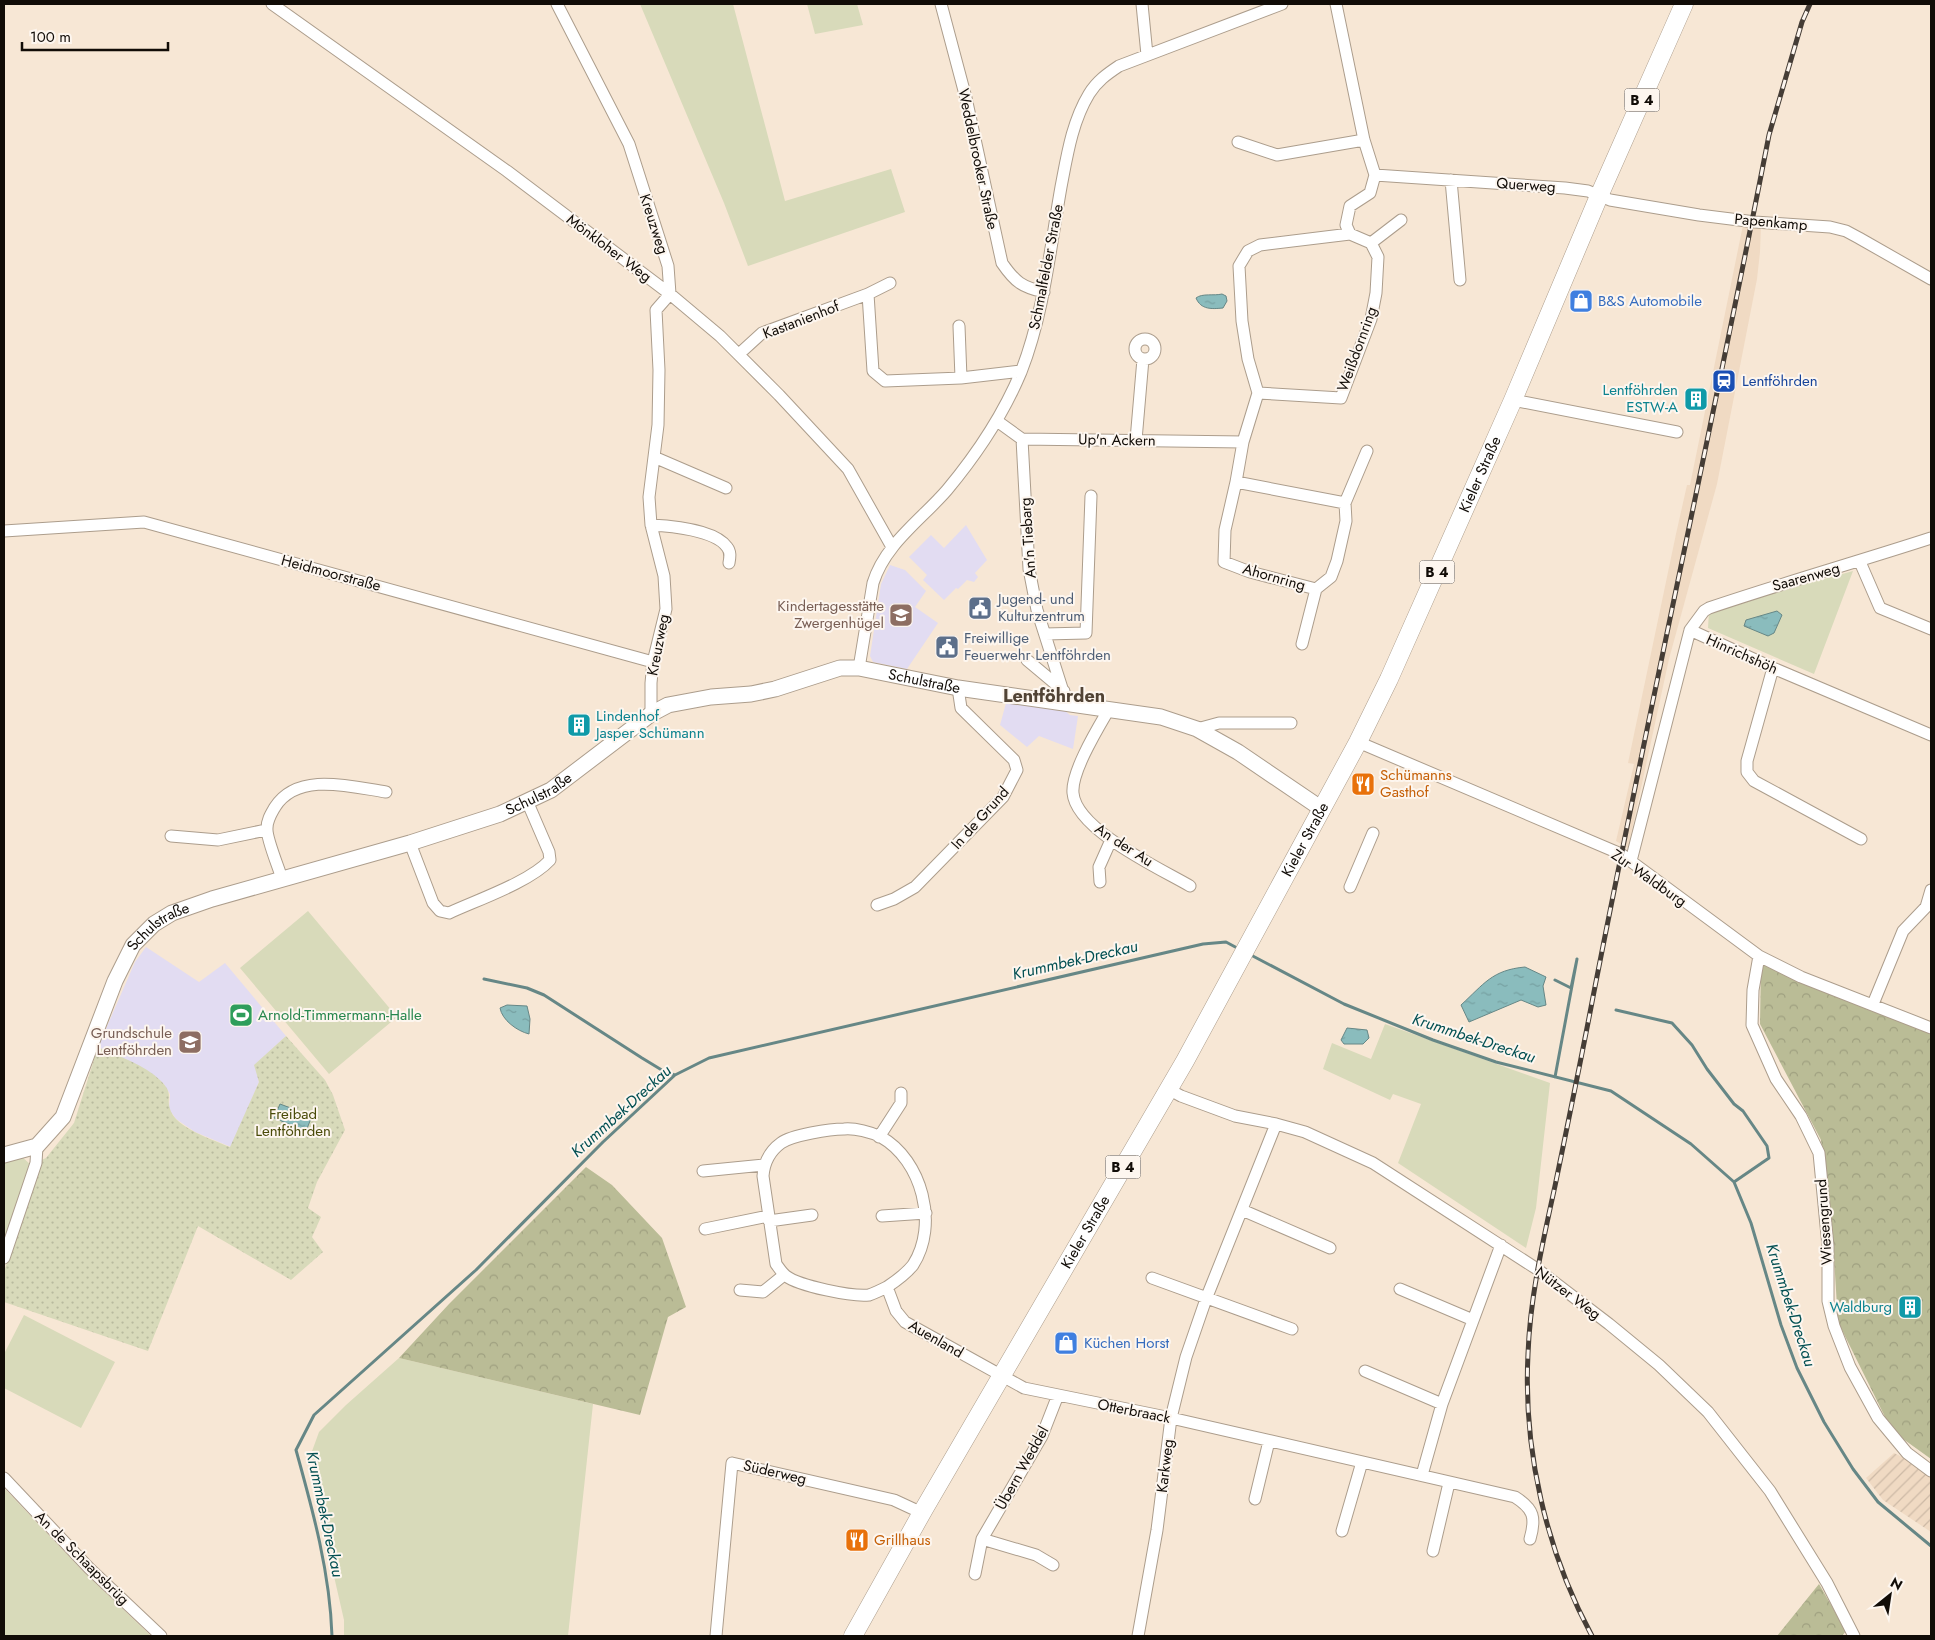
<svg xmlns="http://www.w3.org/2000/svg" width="1935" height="1640" font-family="Jost,sans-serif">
  <defs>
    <pattern id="industrial-furrows" width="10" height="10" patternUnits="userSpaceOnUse" patternTransform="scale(1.25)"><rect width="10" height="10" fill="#f0dac3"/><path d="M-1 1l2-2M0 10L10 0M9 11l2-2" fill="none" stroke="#cdbaa6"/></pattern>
    <pattern id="forest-crowns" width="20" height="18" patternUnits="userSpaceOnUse" patternTransform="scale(1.25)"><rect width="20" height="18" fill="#babc96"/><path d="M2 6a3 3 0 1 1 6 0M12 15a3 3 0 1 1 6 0" fill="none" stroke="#9fa080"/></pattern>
    <pattern id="park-dots" width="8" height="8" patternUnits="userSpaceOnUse" patternTransform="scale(1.25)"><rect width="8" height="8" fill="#d8daba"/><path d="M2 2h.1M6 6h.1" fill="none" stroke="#b8ba9e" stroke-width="1.8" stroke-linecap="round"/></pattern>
    <pattern id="water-ripples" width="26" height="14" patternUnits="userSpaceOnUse" patternTransform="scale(1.25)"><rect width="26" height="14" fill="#8abcbd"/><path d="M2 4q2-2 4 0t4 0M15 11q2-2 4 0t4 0" fill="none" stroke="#76a0a1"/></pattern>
  </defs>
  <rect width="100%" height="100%" fill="#f7e7d5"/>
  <path fill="#f0dac3" d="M1743,225l18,1 -1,26 -3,27 -40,205 -48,175 -41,189 -12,-7 18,-77 -6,-1 48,-229 11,-49h3z"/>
  <path fill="url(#industrial-furrows)" d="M1894,1453l14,7 23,17v55l-48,-32 -17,-22z"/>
  <path fill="#e2dcf2" d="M966,525l21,35 -12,13 3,4 -4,5 -7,-2 -9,9 -2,-1 -12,12 -21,-20 4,-5 -18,-18 22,-22 13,13z
    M890,565l15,5 21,21 -11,16 23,16 -31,46 -34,-7 -3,-6 11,-72z
    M1006,703l58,7 6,5 8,1 -5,33 -34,-13 -12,11 -27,-22z
    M146,947l53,35 26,-19 61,73 -31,29 4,17 -28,65 -36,-15 -19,-13 -7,-10 1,-15 -7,-11 -65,-36 37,-85z"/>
  <path fill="#d8daba" d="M640,4h93l52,197 106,-32 14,43 -157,54 -24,-63z
    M807,4h50l6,21 -48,9z
    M1853,571l-39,103 -106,-46 1,-17z
    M308,911l89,106 -68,57 -89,-106z
    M1385,1024l165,59 -14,125 -10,40 -128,-85 23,-59 -28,-10 -3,6 -67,-31 9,-26 39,16z
    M21,1156l10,9 -27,74v-78z
    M24,1315l91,47 -34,66 -77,-40v-34z
    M399,1358l194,46 -25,232h-224v-16l-32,-140 -1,-26 8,-22 27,-27z
    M4,1488l79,83 68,65h-147z"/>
  <path fill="url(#forest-crowns)" d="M1761,963l170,69v427l-39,-28 -54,-109 -4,-64 -13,-118 -61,-116z
    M586,1167l26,18 50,53 24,69 -18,10 -28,98 -241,-57 50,-54z
    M1819,1584l27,47 -4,5h-65z"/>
  <path fill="url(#park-dots)" d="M286,1036l39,44 8,15 12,35 -28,52 -9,26 13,9 -9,20 11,15 -32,28 -93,-54 -50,125 -144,-49v-30l35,-111 7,-3 28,-35 24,-76c22,10 46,17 63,34 13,13 5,16 9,28 5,19 44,31 60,38l29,-65 -5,-17z"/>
  <path fill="url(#water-ripples)" stroke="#668786" d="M1222,294l4,2 1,5 -4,7c-11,1 -22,2 -27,-10 6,-5 18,-2 26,-4z
    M1777,611l5,4 -8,18 -6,3 -24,-10 2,-6z
    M1525,967l21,10 -3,9 3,19 -8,2 -17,-7 -52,22 -8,-17c23,-21 31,-35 64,-38z
    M507,1005l20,1 3,13 -1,15c-12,-3 -27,-14 -29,-26z
    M1347,1028l20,2 2,8 -6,6h-19l-3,-4z
    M280,1104l32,12 -6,15 -32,-13z"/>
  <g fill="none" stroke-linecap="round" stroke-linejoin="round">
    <path stroke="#668786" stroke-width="3" d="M1249,954l95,50 89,36 63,22 115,29 80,53 43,38 17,41 30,102 16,43 27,54 29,47 25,33 53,44
      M484,979l43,9 17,7 98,63 23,14 10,3
      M1555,980l16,8 6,-29 -22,118
      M1616,1010l56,13 20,22 15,24 27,35 9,7 24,35 2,12 -35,24
      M332,1636c-2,-63 -19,-125 -36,-186l18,-35 162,-145 127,-128 72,-67 34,-17 494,-114 23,-2 13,7"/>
    <g stroke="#ac9d8c" stroke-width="13">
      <path id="street" d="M272,4l235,167 163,123 50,42 59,59 69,74 44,78
        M557,4l72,140 39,122 2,28 -14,16 3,60 -1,55 -9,72 2,28 13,51 2,33 -13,53 -2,21v31
        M941,4l25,94 36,165c13,19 20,24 42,29
        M1142,4l5,51
        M1336,4l28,136 11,35 190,13 23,3 22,9 89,15 56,7 75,5 16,4 13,7 72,41
        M1238,142l39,13 87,-15
        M1451,180l9,100
        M1371,243l30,-23
        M868,294l22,-11
        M959,326l2,52
        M1135 349a10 10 0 1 1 20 0a10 10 0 1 1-20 0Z
        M739,354l23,-21 106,-39 5,77 12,10 76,-3 60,-7
        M1258,393l83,5 30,-79 5,-26 2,-36 -7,-14 -21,-9 -4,-9 4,-19 20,-13 5,-18
        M1513,400l164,32
        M997,421l25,18 221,3
        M1022,439l7,130 8,41 30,94
        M1136,440l7,-81
        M654,457l72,31
        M1236,482l-11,48 -1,32 26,10 66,17
        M1345,503l22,-52
        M651,525c20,1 64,5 76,22 4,5 3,10 2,16
        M4,531l140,-9 509,140
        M1860,562l20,46 51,21
        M1690,630l83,38 158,67
        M1045,634l41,-1 5,-137
        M1302,644l14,-55 15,-12 6,-16 9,-40 -1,-18 -109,-21 7,-40 15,-49 -10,-34 -6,-38 -3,-55 9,-15 12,-6 90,-11
        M1027,660l37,31
        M859,668l14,-85c12,-39 48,-63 74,-93 30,-36 56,-75 74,-118 23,-59 29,-123 40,-185 6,-31 11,-65 28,-93 8,-13 18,-20 30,-28l163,-62
        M1773,668l-26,93v11l7,9 107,58
        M1109,709c-11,19 -38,63 -36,84 3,37 88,76 117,93
        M1197,729l22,-6h72
        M1358,742l263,112 138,102 42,21 130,51
        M171,836l47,4 48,-10
        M410,843l23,60 7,8 9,2c28,-13 81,-31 101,-53l-1,-8 -22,-51
        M1631,861l59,-231 14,-19 5,-3c74,-25 148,-46 222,-70
        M282,879c-3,-11 -16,-41 -15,-51 0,-8 4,-14 8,-21 23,-36 77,-20 111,-15
        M1100,882l-1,-15 12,-27
        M1350,887l23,-54
        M877,905l17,-6 21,-12 88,-90 14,-27 -3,-10 -53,-52 -3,-20
        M1759,956l-6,34 -1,35 24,54 25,37 18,37 9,93v55l6,25 16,41 28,51 29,35 24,18
        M1873,1004l30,-73 23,-24 5,-17
        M1168,1089l13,7 54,20 41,8 29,8 68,31 164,106 72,55 50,41 49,47 62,79 57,92 27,53
        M879,1137l22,-34v-10
        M703,1171l61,-6
        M1242,1210l88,38
        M882,1216l44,-3
        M769,1221l43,-6
        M705,1229l63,-13
        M4,1258l32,-95 1,-17
        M1152,1278l140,51
        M887,1287c-6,3 -12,6 -18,8 -16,2 -70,-9 -83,-19 -4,-3 -7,-8 -10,-12l-13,-88c1,-13 7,-25 18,-33 11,-8 49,-14 63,-14 11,-1 27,3 37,8 41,23 58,88 32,128 -7,9 -17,16 -26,22l9,24 9,11 119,66 147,30 344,79c19,12 21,21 15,42
        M1400,1289l73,31
        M740,1290l23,2 21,-17
        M1365,1371l77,33
        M1422,1475l20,-71 59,-159
        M4,1478l85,90 72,68
        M1255,1499l14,-58
        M1342,1531l20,-69
        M982,1539l54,16 17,10
        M1433,1551l16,-68
        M975,1574l7,-35 60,-103 16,-41
        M716,1636l16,-173 162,37 28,13
        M1138,1636l19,-106 14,-112 15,-61 20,-58 70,-175"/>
    </g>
    <g stroke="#ac9d8c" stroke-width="17">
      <g id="secondary">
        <path id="s1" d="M4,1155l33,-9 26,-29 52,-136 18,-36 21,-21 18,-11 40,-14 198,-56 90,-29 51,-24 100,-76 17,-9 43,-8 40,-3 24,-5 65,-21h19l99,20 203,29 36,12 41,23 78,53 7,2"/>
      </g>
    </g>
    <g stroke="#ac9d8c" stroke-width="19">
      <g id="primary">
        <path id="s2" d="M853,1636l71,-127 261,-448 173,-319 31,-63 124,-279 86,-204 85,-192"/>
      </g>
    </g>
    <use href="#street" stroke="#fff" stroke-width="11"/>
    <use href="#secondary" stroke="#fff" stroke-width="15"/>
    <use href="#primary" stroke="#fff" stroke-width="18"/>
    <g stroke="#453d36" stroke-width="5">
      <path id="rail" d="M1592,1636c-46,-85 -69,-186 -64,-282 2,-57 15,-113 27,-168 13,-63 26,-126 38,-189 56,-288 120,-574 176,-862l33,-113 8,-18"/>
    </g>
    <use href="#rail" stroke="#fdf6ef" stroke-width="3" stroke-dasharray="9" stroke-linecap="butt"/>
  </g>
  <defs>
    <g id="shop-square" transform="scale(1.25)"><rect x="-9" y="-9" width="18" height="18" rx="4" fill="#3f7fe0" stroke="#fdf6ef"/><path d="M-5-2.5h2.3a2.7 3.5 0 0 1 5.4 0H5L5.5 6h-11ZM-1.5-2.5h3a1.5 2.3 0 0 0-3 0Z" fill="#fff"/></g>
    <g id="station-square" transform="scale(1.25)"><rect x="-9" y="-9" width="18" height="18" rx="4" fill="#1a4fb4" stroke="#fdf6ef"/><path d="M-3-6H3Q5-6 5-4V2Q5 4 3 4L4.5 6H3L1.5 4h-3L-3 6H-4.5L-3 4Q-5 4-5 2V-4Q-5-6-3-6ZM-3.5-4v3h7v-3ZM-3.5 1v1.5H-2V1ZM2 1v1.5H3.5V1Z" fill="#fff"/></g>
    <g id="building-square" transform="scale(1.25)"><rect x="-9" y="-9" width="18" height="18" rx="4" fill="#0f9aa8" stroke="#fdf6ef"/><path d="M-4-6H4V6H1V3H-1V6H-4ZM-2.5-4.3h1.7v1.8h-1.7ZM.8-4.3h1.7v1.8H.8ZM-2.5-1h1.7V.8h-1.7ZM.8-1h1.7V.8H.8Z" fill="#fff"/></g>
    <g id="civic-square" transform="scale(1.25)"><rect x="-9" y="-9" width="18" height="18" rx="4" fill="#5c6f8a" stroke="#fdf6ef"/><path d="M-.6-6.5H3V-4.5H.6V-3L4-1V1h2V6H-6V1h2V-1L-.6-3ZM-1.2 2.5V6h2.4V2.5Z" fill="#fff"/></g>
    <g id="school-square" transform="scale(1.25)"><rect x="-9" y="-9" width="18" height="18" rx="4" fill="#8d6e63" stroke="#fdf6ef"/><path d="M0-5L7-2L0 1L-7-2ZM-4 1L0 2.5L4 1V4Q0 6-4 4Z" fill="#fff"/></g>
    <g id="restaurant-square" transform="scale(1.25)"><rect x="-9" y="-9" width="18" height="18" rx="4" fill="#e8710a" stroke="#fdf6ef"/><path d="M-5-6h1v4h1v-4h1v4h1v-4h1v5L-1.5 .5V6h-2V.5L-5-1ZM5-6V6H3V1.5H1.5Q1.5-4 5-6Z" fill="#fff"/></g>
    <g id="stadium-square" transform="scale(1.25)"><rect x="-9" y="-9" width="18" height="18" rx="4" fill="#2e9e5b" stroke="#fdf6ef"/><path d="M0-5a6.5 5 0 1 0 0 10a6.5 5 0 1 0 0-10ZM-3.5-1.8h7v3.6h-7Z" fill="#fff"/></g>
  </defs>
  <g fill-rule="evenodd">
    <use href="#shop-square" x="1581" y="301"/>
    <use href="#station-square" x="1724" y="381"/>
    <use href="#building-square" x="1696" y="399"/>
    <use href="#civic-square" x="980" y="608"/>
    <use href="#school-square" x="901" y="615"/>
    <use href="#civic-square" x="947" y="647"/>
    <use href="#building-square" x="579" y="725"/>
    <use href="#restaurant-square" x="1363" y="784"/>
    <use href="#stadium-square" x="241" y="1015"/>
    <use href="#school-square" x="190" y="1042"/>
    <use href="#building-square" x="1910" y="1307"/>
    <use href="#shop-square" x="1066" y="1343"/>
    <use href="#restaurant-square" x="857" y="1540"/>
  </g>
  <g text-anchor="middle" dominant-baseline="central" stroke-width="4" stroke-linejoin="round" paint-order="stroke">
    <g fill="#fdf6ef" stroke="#58524d" stroke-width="1">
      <rect x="1624.5" y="88.5" width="35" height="23" rx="4"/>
      <rect x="1419.5" y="560.5" width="35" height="23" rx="4"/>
      <rect x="1105.5" y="1155.5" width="35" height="23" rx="4"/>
    </g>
    <g font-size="14" font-weight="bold" fill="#110c07">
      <text x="1642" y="100">B 4</text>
      <text x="1437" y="572">B 4</text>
      <text x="1123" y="1167">B 4</text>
    </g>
    <g font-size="15" fill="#110c07" stroke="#fdf6ef">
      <text transform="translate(978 159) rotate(78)">Weddelbrooker Straße</text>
      <text transform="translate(1526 185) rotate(4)">Querweg</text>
      <text transform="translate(1771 222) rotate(5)">Papenkamp</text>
      <text transform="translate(654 224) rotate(72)">Kreuzweg</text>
      <text transform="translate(609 248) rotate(37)">Mönkloher Weg</text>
      <text transform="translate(1046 267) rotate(-79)">Schmalfelder Straße</text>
      <text transform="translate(801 320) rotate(-21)">Kastanienhof</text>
      <text transform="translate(1357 349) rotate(-70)">Weißdornring</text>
      <text transform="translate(1117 440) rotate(1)">Up'n Ackern</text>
      <text stroke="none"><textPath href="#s2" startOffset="1321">Kieler Straße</textPath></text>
      <text transform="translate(1028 538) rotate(-94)">An'n Tiebarg</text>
      <text transform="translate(331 573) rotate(15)">Heidmoorstraße</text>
      <text transform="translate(1274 577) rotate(16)">Ahornring</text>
      <text transform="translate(1806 577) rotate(-16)">Saarenweg</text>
      <text transform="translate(658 645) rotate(-79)">Kreuzweg</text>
      <text transform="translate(1742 654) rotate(24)">Hinrichshöh</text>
      <text stroke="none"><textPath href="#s1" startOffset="1116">Schulstraße</textPath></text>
      <text stroke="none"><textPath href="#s1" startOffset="696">Schulstraße</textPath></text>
      <text transform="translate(980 818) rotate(-48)">In de Grund</text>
      <text stroke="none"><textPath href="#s2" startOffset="916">Kieler Straße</textPath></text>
      <text transform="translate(1124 845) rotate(33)">An der Au</text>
      <text transform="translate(1649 878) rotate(35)">Zur Waldburg</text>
      <text stroke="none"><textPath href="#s1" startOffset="291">Schulstraße</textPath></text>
      <text transform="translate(1824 1222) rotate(-94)">Wiesengrund</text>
      <text stroke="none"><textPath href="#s2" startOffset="466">Kieler Straße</textPath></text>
      <text transform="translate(1568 1293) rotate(37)">Nützer Weg</text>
      <text transform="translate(936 1339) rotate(30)">Auenland</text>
      <text transform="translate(1134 1411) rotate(11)">Otterbraack</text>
      <text transform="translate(1165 1466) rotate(-83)">Karkweg</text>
      <text transform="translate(1022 1468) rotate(-61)">Übern Weddel</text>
      <text transform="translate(775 1472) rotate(13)">Süderweg</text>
      <text transform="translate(82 1558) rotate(45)">An de Schaapsbrüg</text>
    </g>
    <g font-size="15" fill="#366cbe" stroke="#fdf6ef" text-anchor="start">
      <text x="1598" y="301">B&amp;S Automobile</text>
      <text x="1084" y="1343">Küchen Horst</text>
    </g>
    <g font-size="15" fill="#164399" stroke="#fdf6ef" text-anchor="start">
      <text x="1742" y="381">Lentföhrden</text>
    </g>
    <g font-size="15" fill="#0d838f" stroke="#fdf6ef" text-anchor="end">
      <text x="1678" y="390">Lentföhrden<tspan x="1678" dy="17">ESTW-A</tspan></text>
      <text x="596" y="716" text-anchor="start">Lindenhof<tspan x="596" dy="17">Jasper Schümann</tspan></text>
      <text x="1892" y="1307">Waldburg</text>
    </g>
    <g font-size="15" fill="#4e5e75" stroke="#fdf6ef" text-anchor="start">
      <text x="998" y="599">Jugend- und<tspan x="998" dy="17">Kulturzentrum</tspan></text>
      <text x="964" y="638">Freiwillige<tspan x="964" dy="17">Feuerwehr Lentföhrden</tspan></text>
    </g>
    <g font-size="15" fill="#785e54" stroke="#fdf6ef" text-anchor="end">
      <text x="884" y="606">Kindertagesstätte<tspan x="884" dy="17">Zwergenhügel</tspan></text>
      <text x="172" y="1033">Grundschule<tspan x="172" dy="17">Lentföhrden</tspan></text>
    </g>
    <g font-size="15" fill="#c56008" stroke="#fdf6ef" text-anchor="start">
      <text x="1380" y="775">Schümanns<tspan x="1380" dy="17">Gasthof</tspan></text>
      <text x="874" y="1540">Grillhaus</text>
    </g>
    <g font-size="15" fill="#27864d" stroke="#fdf6ef" text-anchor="start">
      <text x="258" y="1015">Arnold-Timmermann-Halle</text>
    </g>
    <g font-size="15" fill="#494a08" stroke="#fdf6ef">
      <text x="293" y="1114">Freibad<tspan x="293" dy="17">Lentföhrden</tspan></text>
    </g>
    <g font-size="16" font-style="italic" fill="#024f52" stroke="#fdf6ef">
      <text transform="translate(1075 960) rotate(-13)">Krummbek-Dreckau</text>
      <text transform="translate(1474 1038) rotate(18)">Krummbek-Dreckau</text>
      <text transform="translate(621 1111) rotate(-42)">Krummbek-Dreckau</text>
      <text transform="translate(1791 1305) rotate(72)">Krummbek-Dreckau</text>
      <text transform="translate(325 1514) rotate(78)">Krummbek-Dreckau</text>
    </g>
    <g font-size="18" font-weight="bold" fill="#514335" stroke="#fdf6ef">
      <text x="1054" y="696">Lentföhrden</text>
    </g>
  </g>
  <rect width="1935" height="1640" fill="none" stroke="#110c07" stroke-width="10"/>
  <g transform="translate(1890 1595) rotate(30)" stroke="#fdf6ef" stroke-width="4" paint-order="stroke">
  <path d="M0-4L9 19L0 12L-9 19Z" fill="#110c07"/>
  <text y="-8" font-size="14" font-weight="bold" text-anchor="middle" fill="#110c07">N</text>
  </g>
  <path d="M22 42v8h146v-8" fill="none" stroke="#110c07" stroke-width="2.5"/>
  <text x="30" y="42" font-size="15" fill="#110c07" stroke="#fdf6ef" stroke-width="4" paint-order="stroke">100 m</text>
</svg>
